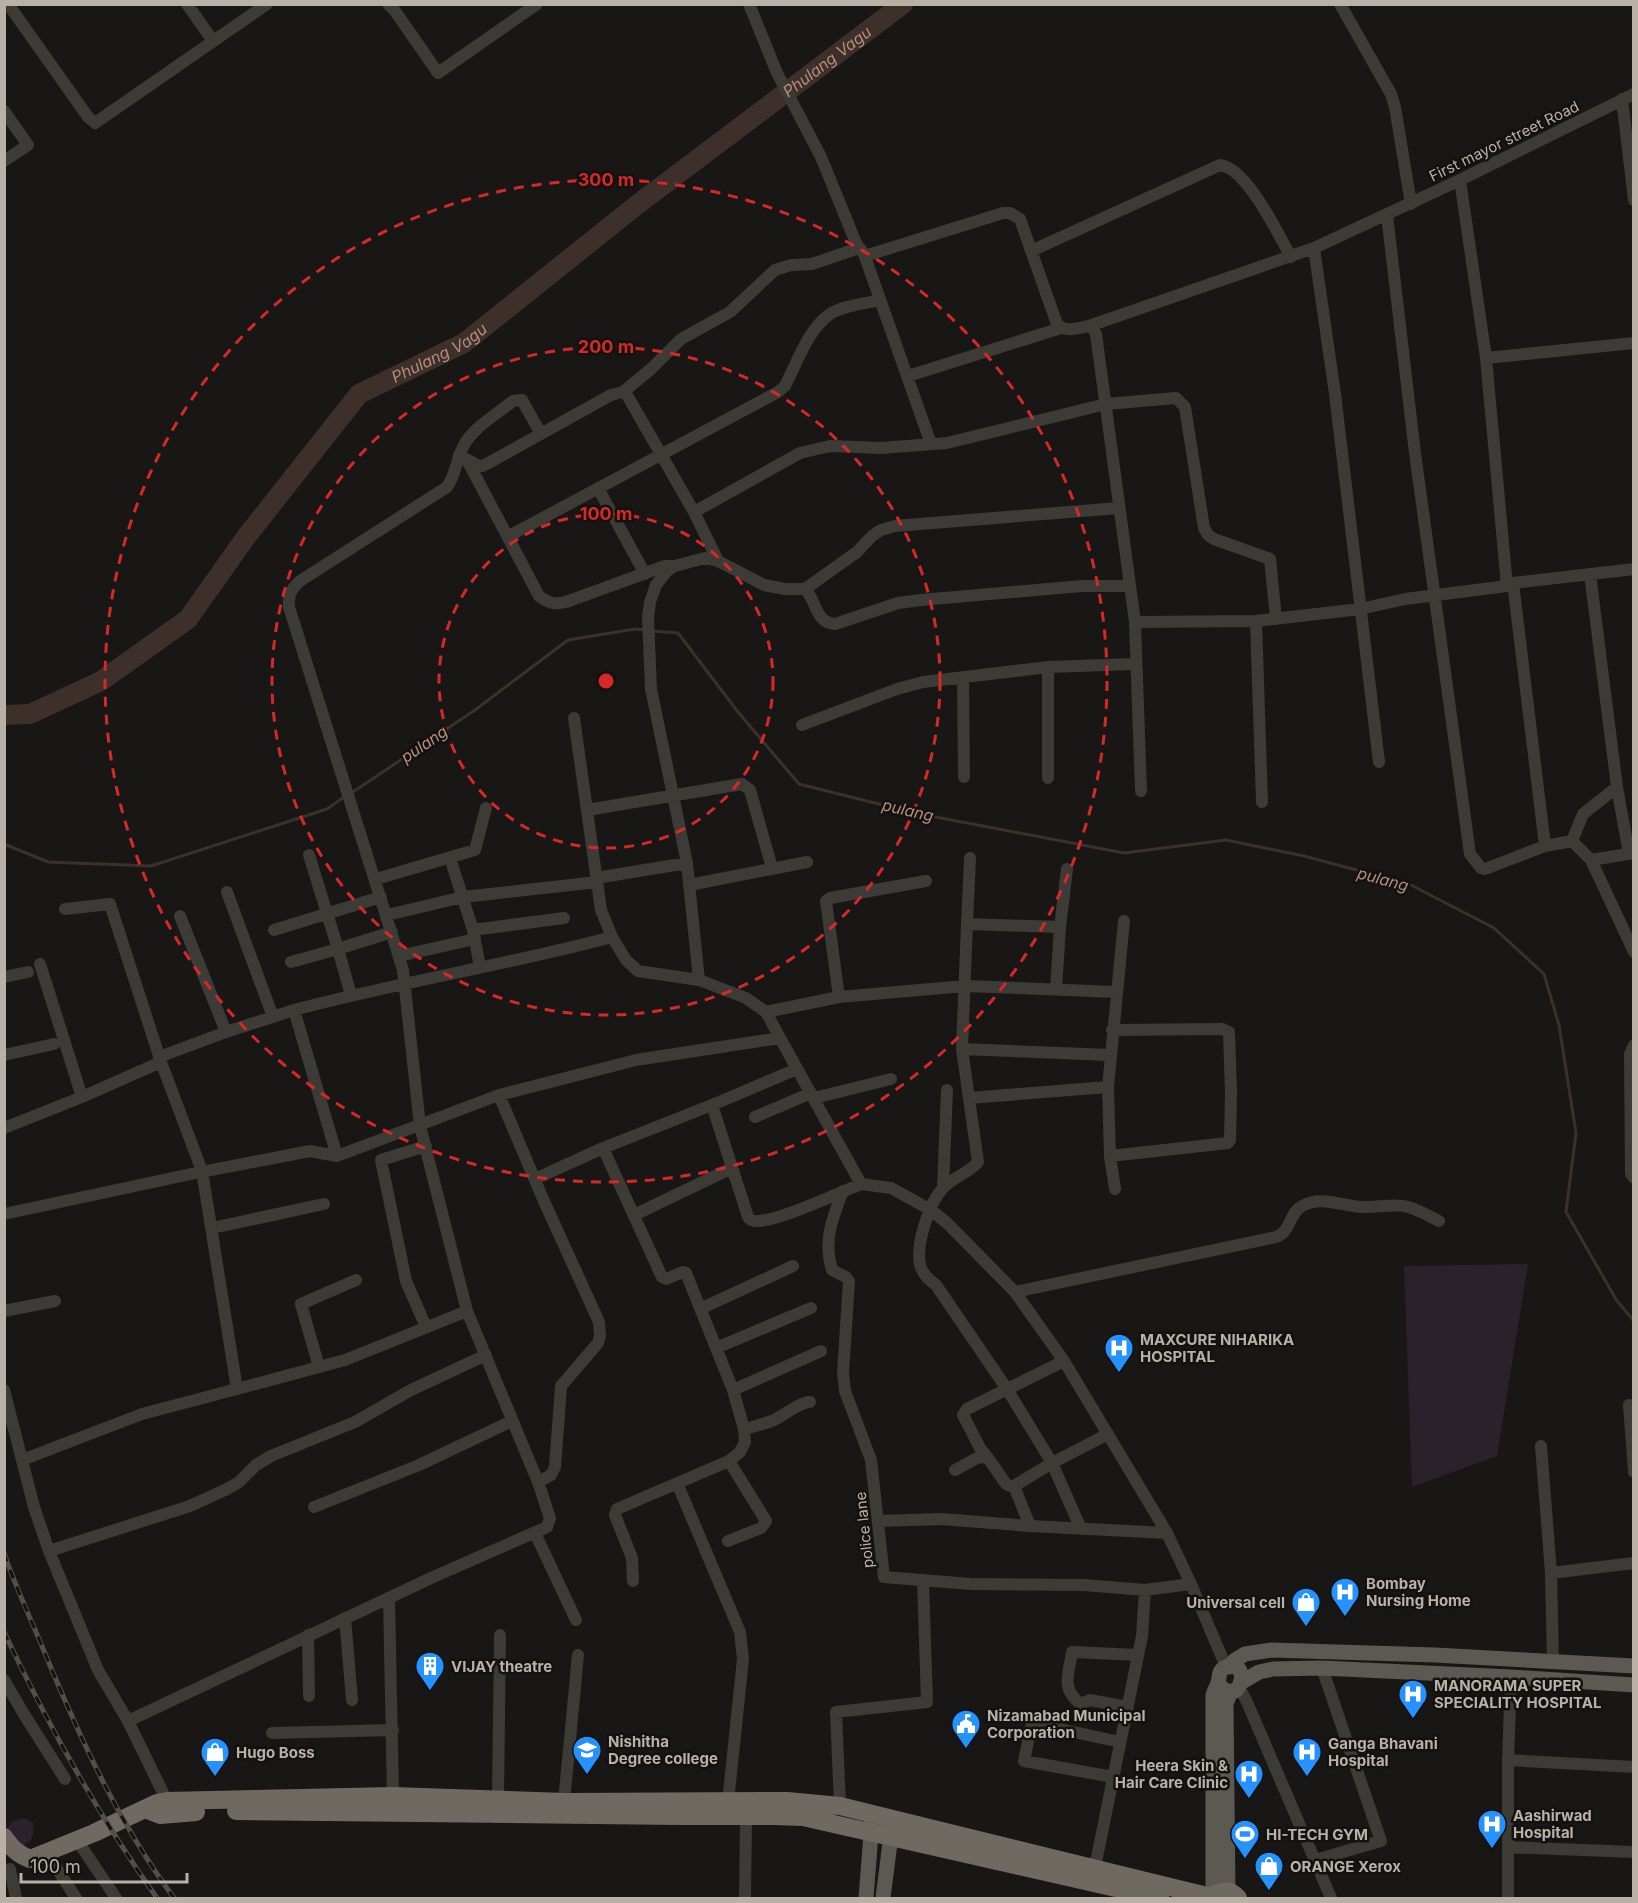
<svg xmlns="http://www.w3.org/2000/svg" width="1638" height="1903" font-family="Inter,sans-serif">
  <rect width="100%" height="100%" fill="#181716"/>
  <path fill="#2b212b" d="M1528,1264l-31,192 -85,31 -8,-221z
    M24,1818l9,5c2,12 0,17 -10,23l-14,-9 -2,-9 6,-7z"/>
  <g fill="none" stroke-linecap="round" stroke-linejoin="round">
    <path stroke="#3d302a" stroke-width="3" d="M651,631l27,2 60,79 61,72 116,29 209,40 102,-13 78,16 105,28 85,44 50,46 15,51 17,108 -10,79 51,89 17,20
      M350,794l125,-84 93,-70 67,-11 10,1
      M4,844l44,18 103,4 176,-57 17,-12"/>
    <path stroke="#3d302a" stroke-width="20" id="s1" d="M4,715l26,-1 71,-33 87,-62 58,-82 113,-143 105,-51 174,-139 265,-200"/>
    <path stroke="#3d3b36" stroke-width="12" d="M8,4l80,113 7,6 172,-119
      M187,4l26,37
      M388,4l7,7 43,62 99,-69
      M749,4l28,69 44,84 35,86 8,11 4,1 135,-42h7l10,6 37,105c8,9 20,4 32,2l4,3 3,5 39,288 6,169
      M1340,4l51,90 4,13 16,97
      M1622,99l12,101
      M4,111l24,34 -24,16
      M1460,180l26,178 148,-15
      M1387,215l28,238 55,401 11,14 4,1 60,-23 -32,-263
      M1314,248l21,146 44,368
      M1031,251l189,-86c27,3 58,69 71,92
      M864,254l67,190
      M1089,326l225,-78 146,-68 174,-86
      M1486,358l21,228
      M908,376l153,-48
      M623,392l28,-23 30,-30 49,-27 45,-42 16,-5 21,-1 47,-16
      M459,455l20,11h4l128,-71 12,-3 4,3 67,117 24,49
      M467,460l72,136c10,7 15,9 27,6l99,-36h9
      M598,488l47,86
      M694,512l106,-59 30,-7 51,2 66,-5 159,-39 70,-6 9,9 19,121 4,7 6,4 56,20 6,60
      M509,536l269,-144 7,-6c12,-23 23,-57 45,-72 14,-9 35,-10 50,-14
      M1590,574l27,213 12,67
      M805,589c12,12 10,34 30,35l63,-21 23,-3 161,-14h48
      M1256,621l6,181
      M1135,622l121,-1 104,-12 45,-10 102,-13 6,-3 121,-14
      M963,677l1,100
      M574,718l27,192 11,27
      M802,725l95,-36 26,-7 125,-15 88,-3
      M1048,778v-111
      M587,810l155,-26 8,6 22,78
      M1572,841l11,-27 34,-27
      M1545,846l27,-5 19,19 43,92
      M450,858l23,72 7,37
      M1591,860l43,-7
      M687,863l-36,-174 -3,-71 2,-16 6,-17 11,-14 8,-5 30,-8 13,3 46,24 21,4h20l52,-37 15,-16 9,-6 14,-4 224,-18
      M596,878l91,-15 12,117
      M376,879l99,-29 11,-42
      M689,885l118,-23
      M227,892l46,125
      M65,909l45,-5 51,158 -79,35
      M387,915l76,-18 134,-15
      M180,916l46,116
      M967,924l3,-66
      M274,930l107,-33
      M473,930l91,-12
      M399,956l76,-17
      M291,962l47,-13 -29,-94
      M4,977l24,-5
      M1056,989l4,-62 7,-58
      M351,995l-13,-46 54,-17
      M839,997l-13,-96 4,-3 96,-17
      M294,1010c105,-28 213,-45 318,-73l14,23 12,11 61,9 47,18 20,14 14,26 -144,22 -137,35
      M766,1012l73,-15 126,-11 152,6
      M780,1038l81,146c-22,9 -84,38 -105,37 -5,0 -5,-1 -8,-4l-36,-112 85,-36
      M1634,1045l-4,9 1,120 3,4
      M962,1049l148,6
      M4,1055l50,-11
      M814,1098l77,-19
      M969,1098l139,-11
      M755,1117l56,-24
      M4,1128l78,-31 -42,-133
      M426,1146l-45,14 25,121 20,46
      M603,1148l59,129 4,2 17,-7 3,1 47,117 11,39 1,13 -5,10 -11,9 -112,48 -2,6 17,43 1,23
      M337,1156l162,-61 44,104 56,123 1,14 -2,7 -37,43 -6,81 -4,8 -13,7
      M1110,1156l118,-13 2,-3 1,-47 -2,-61 -7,-3 -110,1
      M535,1179l68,-31 109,-43
      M861,1184l30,4 40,22 16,13 68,69 49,69 103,172 24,51 35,83
      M943,1188l4,-98
      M1115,1189l-5,-33 -2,-69 16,-166
      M843,1191c-11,28 -20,50 -11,79l14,7 3,4 -6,92 2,18 26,69 13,117 87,7 113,1 61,5 46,-6
      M4,1214l187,-40 119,-23 27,5 -43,-146 -68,22 -67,25
      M634,1215l98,-47
      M212,1228l112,-24
      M1015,1292l261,-55c15,-5 13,-24 26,-31 18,-11 40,0 60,1 15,1 32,-4 46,0 11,3 21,9 31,14
      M702,1308l91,-42
      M4,1311l51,-10
      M716,1348l95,-40
      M319,1367l-18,-63 55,-24
      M237,1389l108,-29 122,-49 -47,-185 -17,-156 -114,-363c-1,-12 2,-18 11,-26l147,-94c9,-12 9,-27 16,-40 9,-19 34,-33 50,-46l9,-1 19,34
      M4,1390l30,117 15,44 49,119 30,51 39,80
      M733,1390l88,-39
      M1629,1405l5,67
      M744,1429c9,-2 19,-5 28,-8 11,-5 28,-19 38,-19
      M1541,1446l10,127 2,89
      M988,1458l-8,-10 -17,-33 4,-6 97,-48
      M22,1460l120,-46 95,-25 -35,-218 -41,-109
      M955,1470l24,-13 9,1 18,26 7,3
      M677,1483l63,149 3,27 -15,143
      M314,1507l105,-42 93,-44
      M879,1521l62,-2 89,7 -16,-40 38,-23 -45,-74 -71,-104c-6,-4 -12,-10 -15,-17 -7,-20 8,-65 22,-80 10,-11 26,-15 35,-26l-16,-113 5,-125 93,3
      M1030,1526l137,7
      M1081,1529l-29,-66 56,-29
      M535,1533l41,87
      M728,1541l33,-13 5,-7 -37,-60
      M49,1551l141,-45 37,-17 12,-7 17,-17 15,-9 84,-34 56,-32 75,-35
      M1551,1573l83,-10
      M389,1598l4,198
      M345,1618l7,82
      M308,1635l1,61
      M4,1680l21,36 40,63
      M1239,1687l8,15 84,196
      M1127,1707l-37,-7 -9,4c-21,-15 -12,-30 -9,-52l66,3
      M128,1721l303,-143 116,-51 3,-9 -12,-36 -71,-171
      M272,1733l121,-3
      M1508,1760l126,7
      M1113,1777l-89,-16 8,-38 88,19
      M498,1798l2,-163
      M564,1802l14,-147
      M840,1806l-4,-94 91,-10 -4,-122
      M77,1840l39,58
      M1508,1847l126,5
      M46,1852l30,46
      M1315,1860l66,-19 -59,-173
      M1095,1867l47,-231 3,-46
      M10,1869l6,29
      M745,1898l1,-82
      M1508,1898v-138l3,-83"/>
    <path stroke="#5c5852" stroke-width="15" d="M1229,1667l6,-7 10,-6 27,-4 163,5 199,11
      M1242,1682l17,-10 14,-3 49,-1 189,9 123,8
      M1228,1892l-2,-188 5,-13
      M1213,1896v-201c1,-5 4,-8 5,-12 2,-7 0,-13 8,-16 28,-9 13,46 -8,16
      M866,1898l6,-77
      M883,1898l9,-71"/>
    <path stroke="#6f6962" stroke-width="18" d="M145,1809l15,6 36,-3
      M236,1811l444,5h95l28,1 357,81
      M4,1837c8,11 13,17 26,22l64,-26 63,-30 10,-2 226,-5 171,6 223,-1 53,5 371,91
      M1210,1898c9,-8 20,-9 28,0"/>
    <g stroke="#524f49" stroke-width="5">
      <path id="rail" d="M4,1553c11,33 27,66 40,98 36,87 74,171 130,247
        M4,1632c44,93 94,183 153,266"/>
    </g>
    <use href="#rail" stroke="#131211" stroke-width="3" stroke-dasharray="9" stroke-linecap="butt"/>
  </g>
  <g fill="none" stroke="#d62828" stroke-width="3" stroke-dasharray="10 8">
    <circle cx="606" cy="681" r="167"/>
    <circle cx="606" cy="681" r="334"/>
    <circle cx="606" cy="681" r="501"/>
  </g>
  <defs>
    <g id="hospital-pin" transform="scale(1.5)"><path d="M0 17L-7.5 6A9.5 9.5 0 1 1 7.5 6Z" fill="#2692ff" stroke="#131211"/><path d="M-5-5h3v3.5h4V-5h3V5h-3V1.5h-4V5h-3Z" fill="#fff"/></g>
    <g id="shop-pin" transform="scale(1.5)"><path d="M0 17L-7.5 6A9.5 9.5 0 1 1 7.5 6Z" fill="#2692ff" stroke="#131211"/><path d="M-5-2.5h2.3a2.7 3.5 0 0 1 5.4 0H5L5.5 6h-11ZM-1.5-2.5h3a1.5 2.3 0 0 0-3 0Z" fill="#fff"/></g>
    <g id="building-pin" transform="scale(1.5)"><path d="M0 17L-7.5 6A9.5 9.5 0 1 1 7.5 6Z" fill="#2692ff" stroke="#131211"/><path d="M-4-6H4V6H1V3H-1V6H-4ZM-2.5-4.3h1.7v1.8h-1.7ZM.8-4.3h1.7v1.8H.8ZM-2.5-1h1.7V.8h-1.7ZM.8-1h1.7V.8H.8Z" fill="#fff"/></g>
    <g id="civic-pin" transform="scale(1.5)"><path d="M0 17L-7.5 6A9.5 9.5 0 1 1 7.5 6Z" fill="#2692ff" stroke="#131211"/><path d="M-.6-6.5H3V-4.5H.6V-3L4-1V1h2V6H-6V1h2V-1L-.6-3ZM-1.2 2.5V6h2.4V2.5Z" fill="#fff"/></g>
    <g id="university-pin" transform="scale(1.5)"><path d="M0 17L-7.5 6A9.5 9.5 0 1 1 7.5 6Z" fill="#2692ff" stroke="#131211"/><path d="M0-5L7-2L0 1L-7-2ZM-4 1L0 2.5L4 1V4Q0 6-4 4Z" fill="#fff"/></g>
    <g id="stadium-pin" transform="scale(1.5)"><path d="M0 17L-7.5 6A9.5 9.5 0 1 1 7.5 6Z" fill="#2692ff" stroke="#131211"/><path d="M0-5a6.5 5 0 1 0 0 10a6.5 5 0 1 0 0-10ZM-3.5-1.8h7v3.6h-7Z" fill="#fff"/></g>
  </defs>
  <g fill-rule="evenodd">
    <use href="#hospital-pin" x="1119" y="1348"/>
    <use href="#hospital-pin" x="1345" y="1592"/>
    <use href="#shop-pin" x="1306" y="1602"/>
    <use href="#building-pin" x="430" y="1666"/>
    <use href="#hospital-pin" x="1413" y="1694"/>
    <use href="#civic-pin" x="966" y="1724"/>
    <use href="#university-pin" x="587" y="1750"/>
    <use href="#shop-pin" x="215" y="1752"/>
    <use href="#hospital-pin" x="1307" y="1752"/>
    <use href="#hospital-pin" x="1249" y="1774"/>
    <use href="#hospital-pin" x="1492" y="1824"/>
    <use href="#stadium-pin" x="1245" y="1834"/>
    <use href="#shop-pin" x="1269" y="1866"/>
  </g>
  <g text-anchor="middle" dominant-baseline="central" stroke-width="5" stroke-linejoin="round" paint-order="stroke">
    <g font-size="15" fill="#b9b0a6" stroke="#131211">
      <text transform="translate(1504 141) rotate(-26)">First mayor street Road</text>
      <text transform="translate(864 1530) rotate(-96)">police lane</text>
    </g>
    <g font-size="15" font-weight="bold" fill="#b9b0a6" stroke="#131211" text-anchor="start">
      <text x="1140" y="1339">MAXCURE NIHARIKA<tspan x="1140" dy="17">HOSPITAL</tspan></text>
      <text x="1366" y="1583">Bombay<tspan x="1366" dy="17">Nursing Home</tspan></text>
      <text x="1285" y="1602" text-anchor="end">Universal cell</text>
      <text x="451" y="1666">VIJAY theatre</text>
      <text x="1434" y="1685">MANORAMA SUPER<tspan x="1434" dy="17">SPECIALITY HOSPITAL</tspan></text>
      <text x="987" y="1715">Nizamabad Municipal<tspan x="987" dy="17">Corporation</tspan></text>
      <text x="608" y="1741">Nishitha<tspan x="608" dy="17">Degree college</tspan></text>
      <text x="1328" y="1743">Ganga Bhavani<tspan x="1328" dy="17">Hospital</tspan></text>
      <text x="236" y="1752">Hugo Boss</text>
      <text x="1228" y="1765" text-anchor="end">Heera Skin &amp;<tspan x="1228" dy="17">Hair Care Clinic</tspan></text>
      <text x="1513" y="1815">Aashirwad<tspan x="1513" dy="17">Hospital</tspan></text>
      <text x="1266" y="1834">HI-TECH GYM</text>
      <text x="1290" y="1866">ORANGE Xerox</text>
    </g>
    <g font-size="16" font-style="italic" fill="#b78d7a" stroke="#131211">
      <text stroke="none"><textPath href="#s1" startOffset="1070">Phulang Vagu</textPath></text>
      <text stroke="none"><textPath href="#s1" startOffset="584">Phulang Vagu</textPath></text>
      <text transform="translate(424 744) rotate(-34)">pulang</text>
      <text transform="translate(908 810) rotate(13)">pulang</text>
      <text transform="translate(1383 879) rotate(15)">pulang</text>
    </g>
  </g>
  <circle cx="606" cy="681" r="9" fill="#d62828" stroke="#131211" stroke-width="3"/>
  <g font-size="18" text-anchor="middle" font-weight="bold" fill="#d62828" stroke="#131211" stroke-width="5" stroke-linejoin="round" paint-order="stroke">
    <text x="606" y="186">300 m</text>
    <text x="606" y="353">200 m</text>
    <text x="606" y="520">100 m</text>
  </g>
  <rect width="1638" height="1903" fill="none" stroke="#b9b0a6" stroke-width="12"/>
  <path d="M21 1873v9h166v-9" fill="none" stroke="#b9b0a6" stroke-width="3"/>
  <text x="30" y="1873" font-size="18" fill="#b9b0a6" stroke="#131211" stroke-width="4.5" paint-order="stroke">100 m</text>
</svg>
